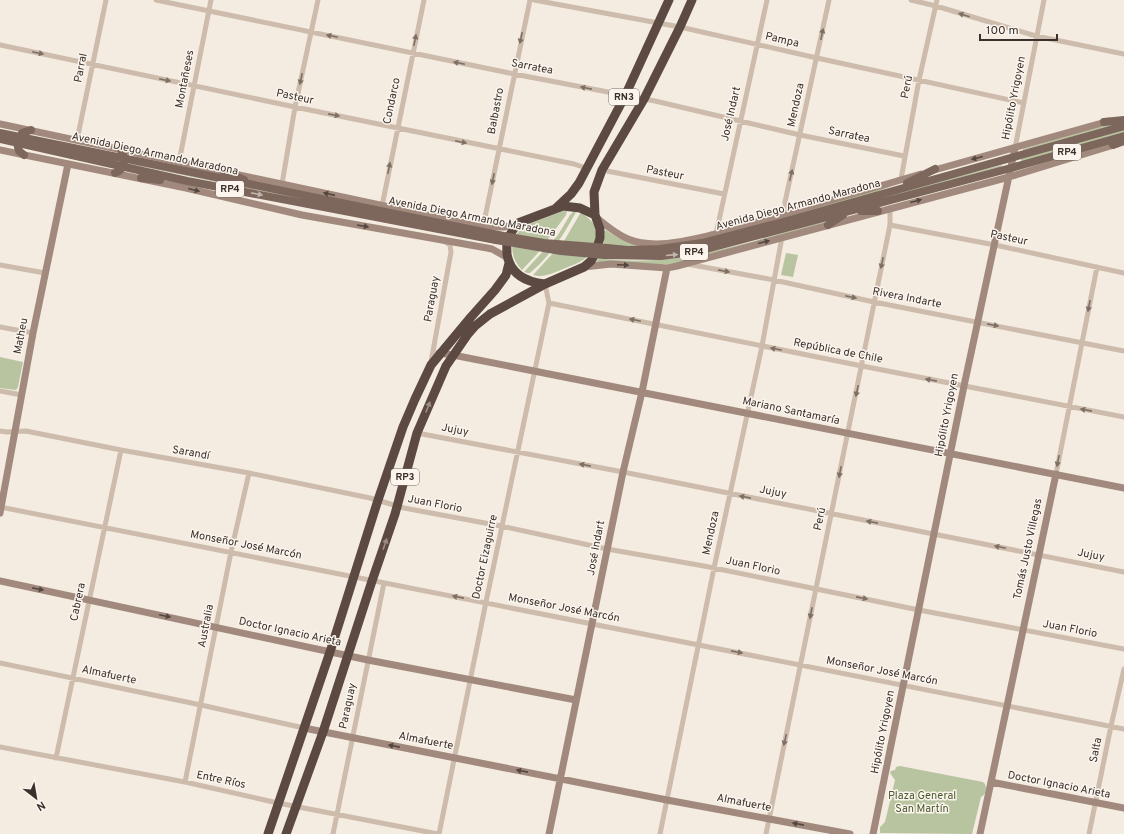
<svg xmlns="http://www.w3.org/2000/svg" width="1124" height="834" font-family="Overpass,sans-serif">
  <rect width="100%" height="100%" fill="#f4ebe1"/>
  <path fill="#b8c4a0" d="M1105,125h12l-94,27v-3z
    M1124,129v3l-102,30 -1,-3z
    M130,164h3l200,41 -1,1z
    M1002,165l-1,2 -176,47v-2z
    M907,180l-33,13 -167,47 -34,6 -21,1 -41,-1 -5,13c52,6 99,-5 149,-18 26,-8 53,-15 80,-22l-22,9 -130,34c-28,6 -56,-2 -85,1l-2,-1c7,-9 9,-18 8,-30l2,-2c29,23 66,16 99,9z
    M563,211h4l-1,4 -29,39 -15,16c-14,-14 -13,-34 4,-45z
    M574,211l2,1c-13,24 -25,43 -46,61h-2l-4,-1 34,-37 12,-20z
    M581,212c4,4 11,8 13,13 6,12 -1,28 -11,35 -6,4 -14,6 -20,9 -10,4 -19,9 -30,6l31,-34z
    M786,253l12,2 -5,22 -12,-2z
    M0,357l23,5 -5,25 -2,3 -16,-2z
    M900,766l83,16 2,2c2,6 1,10 -4,13l-9,37 -92,-1v-6l5,-5 10,-42 -5,-7 1,-2 4,-1 1,-3z"/>
  <g fill="none" stroke-linecap="round" stroke-linejoin="round">
    <path stroke="#cdbbac" stroke-width="5" d="M156,0l358,74 141,27 145,34 104,21
      M534,0l146,27 137,31 207,45
      M911,0l25,6 100,30 88,18
      M0,45l295,62 279,57 12,4
      M77,140l29,-140
      M1015,148l29,-148
      M179,162l32,-162
      M602,170l122,24
      M901,179l18,-99 18,-80
      M282,184l13,-77 23,-107
      M382,206l42,-206
      M786,213l-1,-11 44,-202
      M890,225l105,20 129,28
      M483,227l47,-227
      M716,234l51,-234
      M687,264l87,16 100,22 250,49
      M0,265l45,8
      M549,303l313,63 262,51
      M0,327l33,6
      M431,362l20,-110 -1,-7 -6,-4
      M0,391l22,4
      M0,431l7,1 19,-1 95,19 128,23 121,25 34,10 97,18 106,23 97,17 215,44 205,39
      M417,433l206,39 501,100
      M1056,474l41,-207
      M0,507l1124,222
      M0,663l201,42 103,23
      M0,747l185,35 93,21 160,31
      M56,758l65,-308
      M185,782l46,-230 18,-79
      M333,834l51,-251
      M439,834l47,-232 63,-299 -4,-19
      M660,834l54,-266 48,-222 20,-109
      M766,834l124,-609v-17
      M1089,834l22,-108 13,-57"/>
    <path stroke="#a18a7d" stroke-width="7" d="M0,124l483,103h22l13,-4
      M0,150l186,38 116,27 185,33 5,1 16,9
      M931,171l178,-50
      M597,218c10,8 19,16 31,21 27,11 61,1 88,-5l205,-60
      M584,267l27,-3 56,4 10,-2 332,-89 108,-33
      M439,353l14,2 671,133
      M0,513l33,-180 35,-169
      M0,581l368,79 208,40
      M304,728l363,72 183,34
      M991,782l133,26
      M549,834l74,-362 19,-80 25,-124
      M873,834l91,-448 51,-238
      M980,834l76,-360"/>
    <path stroke="#7d675c" stroke-width="8" d="M1104,122l20,-2
      M0,133l498,102
      M0,139l187,42 309,59
      M1113,145l11,-4
      M24,155l-5,-4 -2,-8 5,-10 9,-3
      M224,171l20,9
      M115,173c10,-3 11,-16 6,-23
      M141,178l19,2
      M907,183l28,-14
      M861,211h17
      M828,225l15,-10
      M607,248l21,2 32,-1 42,-6 77,-20 345,-97
      M605,255l56,1 38,-5 312,-83 113,-32"/>
    <path stroke="#5c4a42" stroke-width="9" d="M556,208l15,-14 8,-11 46,-87 44,-96
      M595,215l-1,-23 8,-22 42,-71 36,-72 12,-27
      M268,834l62,-182 48,-152 25,-73 12,-28 16,-34 40,-48 24,-27 11,-15 3,-12
      M286,834l37,-102 49,-151 23,-67 22,-81 29,-67 22,-32 7,-8 15,-12 55,-30 39,-17 7,-6 4,-7 5,-16v-9l-5,-14 -15,-7 -17,-2 -45,17c-4,6 -8,10 -10,16 -2,5 -1,10 -1,15 3,20 19,28 38,30"/>
    <path stroke="#7d675c" stroke-width="8" d="M498,235l46,8 63,5
      M496,240l65,11 44,4"/>
  </g>
  <defs><path id="oneway-solid" d="M-6-.8H1V-3.2L6.5 0L1 3.2V.8H-6Z"/></defs>
  <g fill="#7d6f65">
    <use href="#oneway-solid" transform="translate(964 15) rotate(-163)"/>
    <use href="#oneway-solid" transform="translate(822 34) rotate(-78)"/>
    <use href="#oneway-solid" transform="translate(332 36) rotate(-168)"/>
    <use href="#oneway-solid" transform="translate(521 38) rotate(102)"/>
    <use href="#oneway-solid" transform="translate(415 40) rotate(-79)"/>
    <use href="#oneway-solid" transform="translate(38 53) rotate(12)"/>
    <use href="#oneway-solid" transform="translate(459 63) rotate(-168)"/>
    <use href="#oneway-solid" transform="translate(301 79) rotate(102)"/>
    <use href="#oneway-solid" transform="translate(165 80) rotate(12)"/>
    <use href="#oneway-solid" transform="translate(586 88) rotate(-169)"/>
    <use href="#oneway-solid" transform="translate(334 115) rotate(11)"/>
    <use href="#oneway-solid" transform="translate(461 142) rotate(12)"/>
    <use href="#oneway-solid" transform="translate(389 168) rotate(-79)"/>
    <use href="#oneway-solid" transform="translate(791 175) rotate(-77)"/>
    <use href="#oneway-solid" transform="translate(493 179) rotate(101)"/>
    <use href="#oneway-solid" transform="translate(882 263) rotate(102)"/>
    <use href="#oneway-solid" transform="translate(724 271) rotate(11)"/>
    <use href="#oneway-solid" transform="translate(851 297) rotate(12)"/>
    <use href="#oneway-solid" transform="translate(1089 306) rotate(101)"/>
    <use href="#oneway-solid" transform="translate(635 320) rotate(-168)"/>
    <use href="#oneway-solid" transform="translate(993 325) rotate(11)"/>
    <use href="#oneway-solid" transform="translate(776 349) rotate(-168)"/>
    <use href="#oneway-solid" transform="translate(931 380) rotate(-169)"/>
    <use href="#oneway-solid" transform="translate(857 391) rotate(102)"/>
    <use href="#oneway-solid" transform="translate(1086 410) rotate(-169)"/>
    <use href="#oneway-solid" transform="translate(1058 461) rotate(101)"/>
    <use href="#oneway-solid" transform="translate(585 465) rotate(-169)"/>
    <use href="#oneway-solid" transform="translate(840 472) rotate(101)"/>
    <use href="#oneway-solid" transform="translate(745 497) rotate(-169)"/>
    <use href="#oneway-solid" transform="translate(872 522) rotate(-169)"/>
    <use href="#oneway-solid" transform="translate(1000 547) rotate(-168)"/>
    <use href="#oneway-solid" transform="translate(458 597) rotate(-169)"/>
    <use href="#oneway-solid" transform="translate(862 598) rotate(11)"/>
    <use href="#oneway-solid" transform="translate(811 613) rotate(101)"/>
    <use href="#oneway-solid" transform="translate(737 652) rotate(11)"/>
    <use href="#oneway-solid" transform="translate(785 740) rotate(103)"/>
  </g>
  <g fill="#544640">
    <use href="#oneway-solid" transform="translate(977 158) rotate(165)"/>
    <use href="#oneway-solid" transform="translate(194 190) rotate(14)"/>
    <use href="#oneway-solid" transform="translate(329 194) rotate(-167)"/>
    <use href="#oneway-solid" transform="translate(916 201) rotate(-15)"/>
    <use href="#oneway-solid" transform="translate(363 226) rotate(10)"/>
    <use href="#oneway-solid" transform="translate(764 242) rotate(-14)"/>
    <use href="#oneway-solid" transform="translate(623 265) rotate(3)"/>
    <use href="#oneway-solid" transform="translate(38 589) rotate(12)"/>
    <use href="#oneway-solid" transform="translate(165 616) rotate(12)"/>
    <use href="#oneway-solid" transform="translate(394 746) rotate(-169)"/>
    <use href="#oneway-solid" transform="translate(522 771) rotate(-169)"/>
    <use href="#oneway-solid" transform="translate(798 824) rotate(-169)"/>
  </g>
  <g fill="#c2b5ac">
    <use href="#oneway-solid" transform="translate(257 194) rotate(11)"/>
    <use href="#oneway-solid" transform="translate(672 255) rotate(-5)"/>
  </g>
  <g fill="#9c8e87">
    <use href="#oneway-solid" transform="translate(428 407) rotate(-68)"/>
    <use href="#oneway-solid" transform="translate(385 544) rotate(-71)"/>
  </g>
  <g text-anchor="middle" dominant-baseline="central" stroke-width="3" stroke-linejoin="round" paint-order="stroke">
    <g fill="#fbf5ee" stroke="#756b66" stroke-width="1">
      <rect x="609" y="89" width="30" height="16" rx="3"/>
      <rect x="1053" y="144" width="28" height="16" rx="3"/>
      <rect x="216" y="181" width="28" height="16" rx="3"/>
      <rect x="680" y="244" width="28" height="16" rx="3"/>
      <rect x="391" y="469" width="28" height="16" rx="3"/>
    </g>
    <g font-size="10" font-weight="bold" fill="#3b302b">
      <text x="624" y="97">RN3</text>
      <text x="1067" y="152">RP4</text>
      <text x="230" y="189">RP4</text>
      <text x="694" y="252">RP4</text>
      <text x="405" y="477">RP3</text>
    </g>
    <g font-size="11" fill="#3b302b" stroke="#fbf5ee">
      <text transform="translate(782 40) rotate(13)">Pampa</text>
      <text transform="translate(532 67) rotate(11)">Sarratea</text>
      <text transform="translate(81 68) rotate(-79)">Parral</text>
      <text transform="translate(185 79) rotate(-79)">Montañeses</text>
      <text transform="translate(907 87) rotate(-79)">Perú</text>
      <text transform="translate(295 97) rotate(12)">Pasteur</text>
      <text transform="translate(1014 98) rotate(-79)">Hipólito Yrigoyen</text>
      <text transform="translate(392 101) rotate(-78)">Condarco</text>
      <text transform="translate(796 105) rotate(-78)">Mendoza</text>
      <text transform="translate(496 111) rotate(-79)">Balbastro</text>
      <text transform="translate(731 114) rotate(-77)">José Indart</text>
      <text transform="translate(849 135) rotate(12)">Sarratea</text>
      <text transform="translate(155 154) rotate(12)">Avenida Diego Armando Maradona</text>
      <text transform="translate(665 173) rotate(11)">Pasteur</text>
      <text transform="translate(798 205) rotate(-15)">Avenida Diego Armando Maradona</text>
      <text transform="translate(472 217) rotate(11)">Avenida Diego Armando Maradona</text>
      <text transform="translate(1009 238) rotate(12)">Pasteur</text>
      <text transform="translate(907 298) rotate(11)">Rivera Indarte</text>
      <text transform="translate(432 299) rotate(-80)">Paraguay</text>
      <text transform="translate(21 336) rotate(-79)">Matheu</text>
      <text transform="translate(838 351) rotate(11)">República de Chile</text>
      <text transform="translate(791 411) rotate(12)">Mariano Santamaría</text>
      <text transform="translate(947 415) rotate(-79)">Hipólito Yrigoyen</text>
      <text transform="translate(455 430) rotate(11)">Jujuy</text>
      <text transform="translate(191 453) rotate(10)">Sarandí</text>
      <text transform="translate(773 492) rotate(11)">Jujuy</text>
      <text transform="translate(435 504) rotate(11)">Juan Florio</text>
      <text transform="translate(820 519) rotate(-78)">Perú</text>
      <text transform="translate(711 533) rotate(-78)">Mendoza</text>
      <text transform="translate(246 545) rotate(11)">Monseñor José Marcón</text>
      <text transform="translate(596 548) rotate(-79)">José Indart</text>
      <text transform="translate(1028 549) rotate(-78)">Tomás Justo Villegas</text>
      <text transform="translate(1091 555) rotate(11)">Jujuy</text>
      <text transform="translate(485 557) rotate(-78)">Doctor Eizaguirre</text>
      <text transform="translate(753 566) rotate(12)">Juan Florio</text>
      <text transform="translate(78 602) rotate(-78)">Cabrera</text>
      <text transform="translate(564 608) rotate(11)">Monseñor José Marcón</text>
      <text transform="translate(206 626) rotate(-79)">Australia</text>
      <text transform="translate(1070 629) rotate(11)">Juan Florio</text>
      <text transform="translate(290 632) rotate(12)">Doctor Ignacio Arieta</text>
      <text transform="translate(882 671) rotate(11)">Monseñor José Marcón</text>
      <text transform="translate(109 675) rotate(12)">Almafuerte</text>
      <text transform="translate(348 706) rotate(-78)">Paraguay</text>
      <text transform="translate(883 732) rotate(-79)">Hipólito Yrigoyen</text>
      <text transform="translate(426 741) rotate(11)">Almafuerte</text>
      <text transform="translate(1096 750) rotate(-79)">Salta</text>
      <text transform="translate(221 780) rotate(12)">Entre Ríos</text>
      <text transform="translate(1059 785) rotate(11)">Doctor Ignacio Arieta</text>
      <text transform="translate(744 803) rotate(11)">Almafuerte</text>
    </g>
    <g font-size="11" fill="#4a5a2e" stroke="#fbf5ee">
      <text x="922" y="796">Plaza General<tspan x="922" dy="13">San Martín</tspan></text>
    </g>
  </g>
  <g transform="translate(36 798) rotate(149)" stroke="#fbf5ee" stroke-width="3" paint-order="stroke">
  <path d="M0-3L7 15L0 10L-7 15Z" fill="#3b302b"/>
  <text y="-6" font-size="11" font-weight="bold" text-anchor="middle" fill="#3b302b">N</text>
  </g>
  <path d="M980 34v6h77v-6" fill="none" stroke="#3b302b" stroke-width="2"/>
  <text x="986" y="34" font-size="12" fill="#3b302b" stroke="#fbf5ee" stroke-width="3" paint-order="stroke">100 m</text>
</svg>
